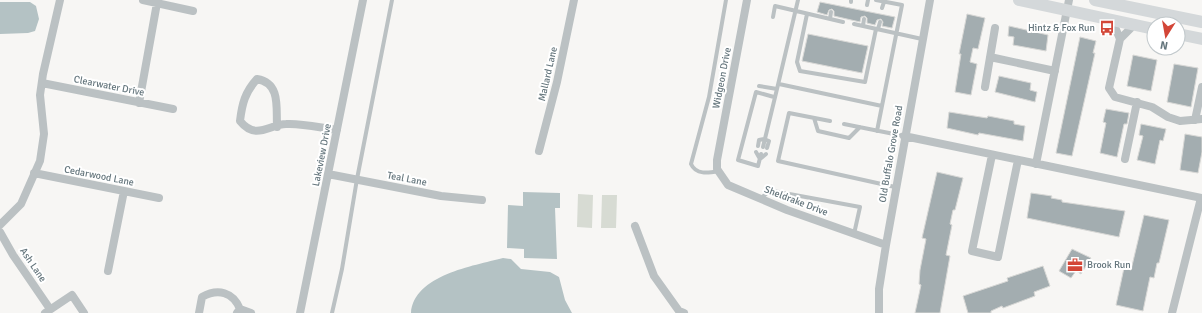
<svg xmlns="http://www.w3.org/2000/svg" width="1202" height="313" font-family="Signika,sans-serif">
  <rect width="100%" height="100%" fill="#f7f6f4"/>
  <path fill="#d7dbd3" d="M578,194l15,1 -1,33 -15,-1z
    M602,195h15l-1,33h-15z"/>
  <path fill="#b4c2c4" d="M0,2h30l6,4 3,13 -4,12 -7,2 -28,1z
    M523,192l37,1v15h-5l2,51 -33,-1v-9l-17,-1 1,-43 15,1z
    M503,258l8,1 10,10 29,3 9,5 6,23 7,13h-161c3,-38 62,-47 92,-55z"/>
  <path fill="#a3adb0" stroke="#d8d8d6" d="M820,2l75,15 -3,11 -10,-2 1,-4 -2,-3 -4,1 -2,5 -8,-2v-5l-2,-2 -4,1 -1,5 -26,-6v-5l-2,-2 -3,1 -2,5 -10,-3z
    M967,14l18,4 -7,31 -5,-1 -3,14 7,2 -6,31 -16,-3 6,-38h-2z
    M1009,26l39,9 -2,16 -33,-6 1,-8 -6,-1z
    M808,34l60,12 -6,27 -60,-12z
    M1080,37l16,4 -3,12h2l-23,103 -16,-3z
    M1133,55l24,5 -6,31 -24,-5z
    M1174,64l24,4 -7,39 -24,-5z
    M999,76l32,7 -1,7 7,2 -2,10 -40,-10z
    M1106,109l23,4 -2,11h-3l-7,33 -17,-4 6,-30 -3,-1z
    M949,112l38,6 1,-2 26,5v3l11,2 -2,15 -44,-8 -1,2 -31,-7z
    M1141,124l25,5 -3,12 -3,-1 -5,24 -18,-4 6,-24 -4,-1z
    M1185,134l17,3v15l-4,21 -18,-3z
    M937,172l26,6 -8,32h-2l-3,14 2,1 -6,30 4,1 -10,57h-25l6,-28 -2,-1 1,-14 6,-31 -4,-1z
    M1031,193l21,3 -1,2 11,2v2l63,9 -6,26 -92,-19z
    M1144,215l25,5 -10,43h-2l-3,15 -4,-1 -7,34 -27,-6 8,-37 7,2z
    M1072,249l19,9 -10,16 -5,-3 -5,7 -12,-7z
    M1043,266l7,20 -16,6 1,4 -32,12 -1,-2 -11,5v2h-23l-5,-17 45,-15 -1,-3z"/>
  <g fill="none" stroke-linecap="round" stroke-linejoin="round">
    <path stroke="#bbc1c3" stroke-width="4" d="M876,0l26,5 -25,126
      M851,2v-2
      M867,5l1,-5
      M882,8l2,-6
      M807,14l-10,48 3,9 65,11 11,-53
      M773,17l2,-11 68,16
      M830,19l1,-7
      M854,24l68,15
      M863,26l1,-7
      M878,29l2,-7
      M779,84l103,22
      M759,86l18,3 -14,58
      M777,89l21,-89
      M814,118l4,13 31,7 11,-11
      M830,121l-41,-8 -11,48 117,26
      M844,124l60,12
      M758,146l1,-6 5,-1 5,2 -2,7
      M756,152l4,7 6,-5
      M761,154l-3,12 -20,-6 18,-68 18,5
      M719,171c-11,2 -23,4 -28,-7l18,-67 17,-97
      M760,199l7,-6 6,-2 87,16 -6,27
      M332,313l10,-44 15,-90 35,-179"/>
    <path stroke="#bbc1c3" stroke-width="8" d="M143,0l50,11
      M747,0l-30,160v9l11,16 59,25 99,35
      M1112,20l8,19
      M1135,24l-15,15 -11,49 6,9 37,10 16,10 12,4 22,-2
      M990,57l65,14
      M42,83l131,26
      M985,87l10,-59
      M139,103l18,-100
      M1195,120l7,-33
      M277,127c-1,-19 4,-44 -20,-48 -12,13 -15,25 -17,42 16,20 30,3 46,3 17,-1 35,4 51,6
      M904,136l298,62
      M539,151l18,-69 17,-82
      M992,155l-20,96 26,6 20,-97
      M1125,159l12,-57
      M1036,164l33,-164
      M34,173l125,25
      M328,174l113,22 41,4
      M0,225l21,-21 19,-43 4,-27 -4,-39 3,-21 17,-74
      M635,226l19,50 25,35 5,2
      M0,232l13,23 37,54
      M108,271l16,-80
      M240,309l11,4
      M45,313l27,-18 12,18
      M199,313l3,-16c16,-9 31,-5 38,12l-3,4
      M300,313l63,-313
      M879,313v-24l7,-44 44,-245
      M1172,313l29,-115"/>
    <path stroke="#d4d8da" stroke-width="12" d="M1019,0l135,29
      M1095,0l107,22
      M1178,34l24,5"/>
  </g>
  <defs>
    <g id="bus-bare" transform="scale(1.2)"><path d="M-5-6H5V4H4V6H2V4H-2V6H-4V4H-5ZM-3.5-4V0h7V-4ZM-3.5 1.2v1.5H-2V1.2ZM2 1.2v1.5H3.5V1.2Z" fill="#d34637" stroke="#fff" stroke-width="2.5" paint-order="stroke"/></g>
    <g id="office-bare" transform="scale(1.2)"><path d="M-6-3h4V-5.5h4V-3h4V5H-6ZM-1-4.5V-3h2v-1.5ZM-6 0V1H6V0Z" fill="#d34637" stroke="#fff" stroke-width="2.5" paint-order="stroke"/></g>
  </defs>
  <g fill-rule="evenodd">
    <use href="#bus-bare" x="1107" y="28"/>
    <use href="#office-bare" x="1075" y="265"/>
  </g>
  <g text-anchor="middle" dominant-baseline="central" stroke-width="4" stroke-linejoin="round" paint-order="stroke">
    <g font-size="10" fill="#64757c" stroke="#fff" text-anchor="end">
      <text x="1095" y="28">Hintz &amp; Fox Run</text>
      <text x="1087" y="265" text-anchor="start">Brook Run</text>
    </g>
    <g font-size="10" fill="#64757c" stroke="#fff">
      <text transform="translate(548 74) rotate(-77)">Mallard Lane</text>
      <text transform="translate(722 78) rotate(-79)">Widgeon Drive</text>
      <text transform="translate(109 86) rotate(11)">Clearwater Drive</text>
      <text transform="translate(891 154) rotate(-80)">Old Buffalo Grove Road</text>
      <text transform="translate(322 155) rotate(-79)">Lakeview Drive</text>
      <text transform="translate(99 176) rotate(11)">Cedarwood Lane</text>
      <text transform="translate(407 179) rotate(11)">Teal Lane</text>
      <text transform="translate(796 201) rotate(21)">Sheldrake Drive</text>
      <text transform="translate(33 265) rotate(56)">Ash Lane</text>
    </g>
  </g>
  <g transform="translate(1166 36) rotate(191)"><circle r="19" fill="#ffffff" stroke="#c1c8cb"/>
  <path d="M0-3L7 15L0 10L-7 15Z" fill="#d34637"/>
  <text y="-6" font-size="11" font-weight="bold" text-anchor="middle" fill="#64757c">N</text>
  </g>
</svg>
